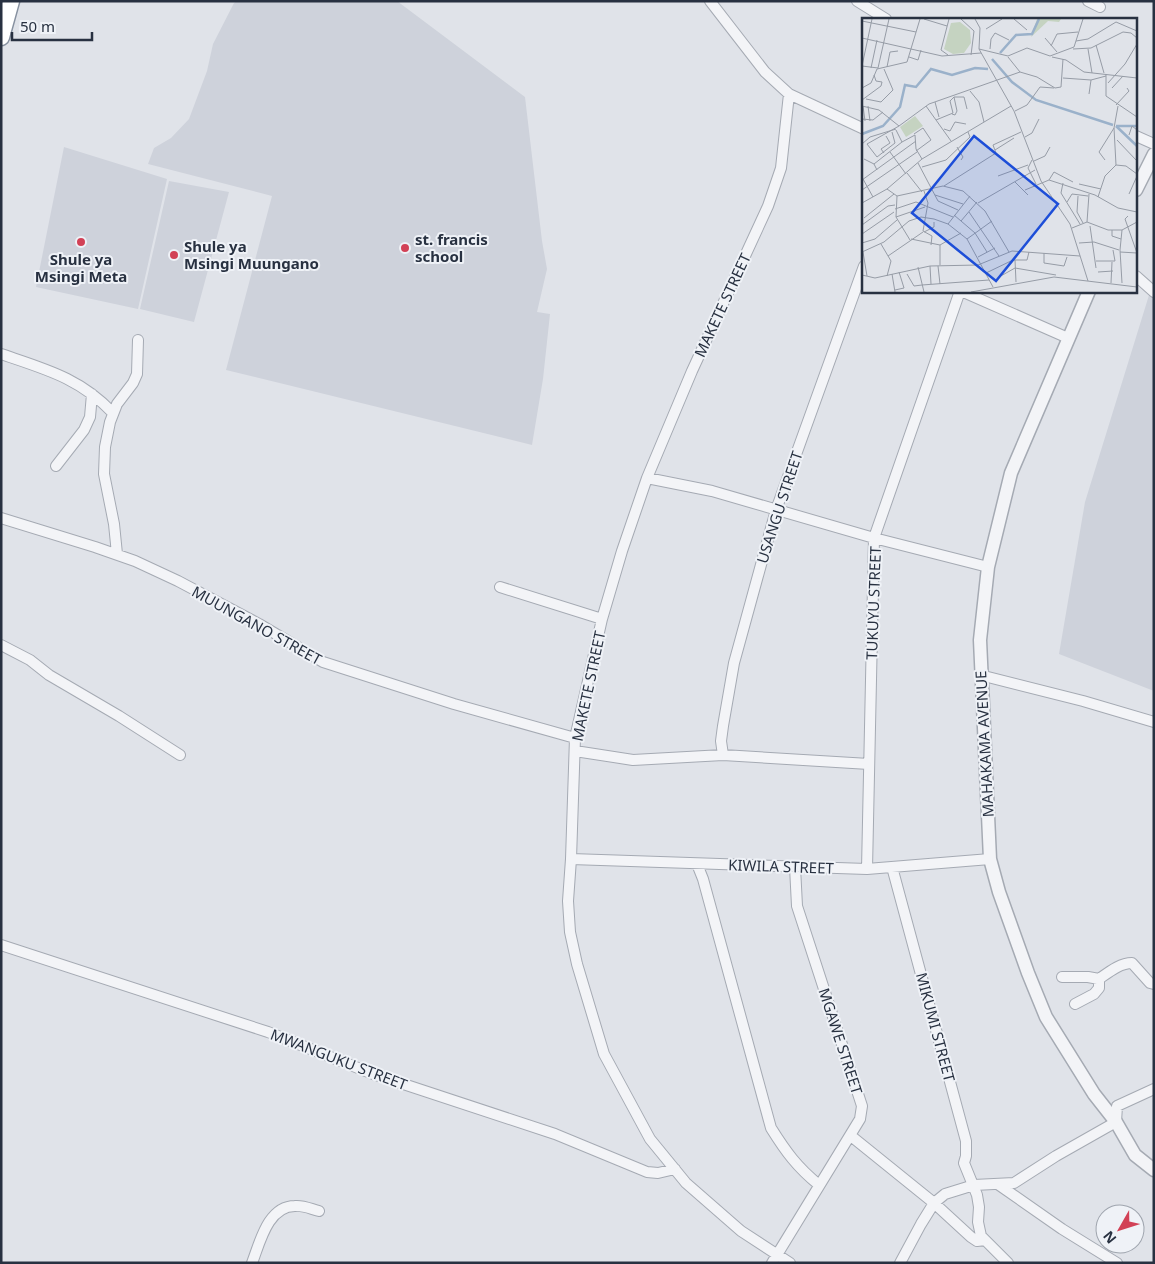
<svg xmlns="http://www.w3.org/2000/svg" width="1155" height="1264" font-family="'Noto Sans',sans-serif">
  <rect width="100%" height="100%" fill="#e0e3e9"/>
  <path fill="#ced2db" d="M237,1h160l128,96 17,144 5,28 -10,43 13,2 -7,65 -11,66 -306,-75 46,-174 -124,-32 6,-16 17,-10 18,-19 18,-48 6,-27 21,-41z
    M64,147l103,32 -29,130 -102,-22z
    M169,181l60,11 -35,130 -54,-13z
    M1154,279v412l-95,-37 26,-152z"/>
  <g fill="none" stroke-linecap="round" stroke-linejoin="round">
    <g stroke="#a5aab3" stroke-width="12">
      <path id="minor" d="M710,1l55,71 24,22 75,35
        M857,1l29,18
        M1088,1l12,6
        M789,94l-8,74 -13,38 -76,165 -45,107 -25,73 -20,68 -27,119 -4,121 -3,42 2,31 7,32 27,90 46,85 36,44 55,48 49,32
        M1136,136l18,8
        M1136,276l18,16
        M961,291l107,47
        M1,354c44,15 79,24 112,59
        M56,466l28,-36 6,-13 2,-23
        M647,478l65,13 162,47 114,29
        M1,518l94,29 40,14 43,20 81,43 64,38 131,42 121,34
        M117,554l-3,-30 -10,-50 1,-27 5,-25 7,-18 16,-21 4,-9 1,-34
        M500,587l102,32
        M1,645l29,15 19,15 70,41 61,39
        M980,675l103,26 71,21
        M575,751l58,9 90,-5 146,9
        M723,755l-2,-14 2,-15 11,-63 42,-153 88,-244
        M571,859l296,10 123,-10
        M697,864l6,15 68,249c15,24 26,39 48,57
        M892,867l74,274v15l-2,7 13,32 2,12 -1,15 3,14 27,27
        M867,869l7,-331 86,-247
        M1,945l267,87 105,42 182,60 92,38 11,1 17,-4
        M1062,977h26l11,2
        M1075,1004l19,-10 5,-6v-9c10,-7 21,-16 33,-16l18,20 4,1
        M851,1136l83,67 37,34 6,4 8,-1
        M999,1185l63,44 55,34
        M252,1263c8,-21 16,-57 43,-57 8,-1 16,3 24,5
        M772,1263l88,-144 2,-13 -65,-200 -2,-39
        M900,1263l21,-39 13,-21 11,-9 29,-9 40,-2 42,-27 60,-34 1,-16 37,-17"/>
    </g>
    <g stroke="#a5aab3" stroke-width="15">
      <path id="tertiary" d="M1136,190l18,-36
        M1089,291l-78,182 -23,94 -8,73 10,219 9,33 29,81 18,44 48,77 22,28 19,33 19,15"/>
    </g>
    <g stroke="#8791a0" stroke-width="19">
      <path id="trunk" d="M1,37l10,-36"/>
    </g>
    <use href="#minor" stroke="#f3f4f7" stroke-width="10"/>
    <use href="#tertiary" stroke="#f3f4f7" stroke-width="12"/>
    <use href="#trunk" stroke="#fff" stroke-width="16"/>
  </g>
  <g fill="#d24156" stroke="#eff2f7" stroke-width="2">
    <circle cx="81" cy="242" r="5"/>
    <circle cx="405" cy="248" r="5"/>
    <circle cx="174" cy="255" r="5"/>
  </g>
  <g text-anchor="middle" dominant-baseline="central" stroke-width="4" stroke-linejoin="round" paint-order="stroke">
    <g font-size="15" font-weight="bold" fill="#283141" stroke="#eff2f7" text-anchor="start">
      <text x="415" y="239">st. francis<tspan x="415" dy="17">school</tspan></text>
      <text x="184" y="246">Shule ya<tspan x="184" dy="17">Msingi Muungano</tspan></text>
      <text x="81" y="259" text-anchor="middle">Shule ya<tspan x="81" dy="17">Msingi Meta</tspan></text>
    </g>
    <g font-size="15" fill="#283141" stroke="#eff2f7">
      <text transform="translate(722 305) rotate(-65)">MAKETE STREET</text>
      <text transform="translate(779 507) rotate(-72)">USANGU STREET</text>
      <text transform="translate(873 603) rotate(-88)">TUKUYU STREET</text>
      <text transform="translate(257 625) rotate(29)">MUUNGANO STREET</text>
      <text transform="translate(588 686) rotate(-78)">MAKETE STREET</text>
      <text transform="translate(984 744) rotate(-93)">MAHAKAMA AVENUE</text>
      <text transform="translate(781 866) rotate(2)">KIWILA STREET</text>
      <text transform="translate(936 1027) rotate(75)">MIKUMI STREET</text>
      <text transform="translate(841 1041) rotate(72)">MGAWE STREET</text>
      <text transform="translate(339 1059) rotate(21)">MWANGUKU STREET</text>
    </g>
  </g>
  <g transform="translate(862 18)">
    <rect width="275" height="275" fill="#e0e3e9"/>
    <path d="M175,1h24l-2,3 -11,-1 -17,16zM98,4l10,8 1,13 -7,10 -11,1 -9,-5 7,-26zM53,98l8,10 -17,11 -6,-10z" fill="#c5d3c1"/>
    <path fill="none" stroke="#9ab1ca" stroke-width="2.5" d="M138,35l16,-18 16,-1 7,-15M130,41l20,23 24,18 77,25M254,108l21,20M254,108h21M0,116l21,-8 17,-19 5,-22 11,2 15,-18 21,6 23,-7 13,1"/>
    <path fill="none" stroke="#969ca6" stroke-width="1" d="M62,1l23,7M99,1l13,12 -3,24M113,1l5,9 -1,21M152,1l13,11M221,1l-9,28 -24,9 -23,-8 -19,8 -29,-7 35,62 27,70 29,43 18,57M0,3l54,11M124,11l16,-10M0,20l80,18 39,-3M183,20l12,14M214,23l12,-2 28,-17 21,9M234,27l8,28M189,28l6,-12 21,-2M128,31l1,-10 4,-6 14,7M211,31l18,-1 32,-16 8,1 6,5M226,31l4,24M86,37l-7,-5 8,-31M47,39l9,3 3,-10M146,39l12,15 17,5 18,11 6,-1 2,-28M190,39l14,3 18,12 53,6M0,48l16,2 11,-49M0,48l10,-47M25,49l3,-15 8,-1M9,50l6,-28M244,56v22l31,21M201,60l28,2M246,65l17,-19 12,-20M0,70l9,-5 6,-14 30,-7 13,-43M250,70l11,-12M108,73l9,11 5,20M227,76l2,-14 15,-4M4,81l15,3 12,-12 -9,-21M0,82l19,-14 1,-4 -6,-1 -2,-6M73,84l4,15M254,87l13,-14 -2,-3M0,88l17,4 20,16 30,-22 91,-32M1,88l2,15M6,88l2,15M64,88l25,35M153,93l12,-6 13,-18 14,1M90,96l3,1 2,-4 -3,-14h10l3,12M0,101l11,1 10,-8M74,102l17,-7 -3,-12 4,-4M252,110l4,-22M82,111l6,2 5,-9 11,2M34,112l6,12 13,-7 1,14 6,10M30,114l3,11 -18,14 -10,-13 32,-18M52,116l9,-6 8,12 -15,11M267,117l3,-9 5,4M163,119l7,-4 7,-14M255,122l20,21M0,126l8,-7 26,-8M95,129l6,10 -2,3M133,132l19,-12M28,134l16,22M22,135l-3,-4 9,-6 -4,-7M2,141l10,5 3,6M170,142l-4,8 8,16M172,143l11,-5 5,-9M56,145l20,38 20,9M12,146l28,-22M254,147l10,1 11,8M60,149l24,-7 24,-23 -2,-5M45,155l15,19M136,158l30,-11M1,161l10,18M0,162l54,-39M187,162l5,-8 19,10M153,164l13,13M201,165l-2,10 19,31M217,166l22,5M82,168l52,-33 -3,-8 28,-13M25,171l10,7 -1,21 14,23M0,172l55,-38M163,172l24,-10 46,15 23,13 19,4M62,173l4,12 -5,28 9,5 -1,9M267,176l8,-18M73,177l28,9M35,178l46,-10 20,5 22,20 24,41M216,178l-1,16 6,11M236,179l7,-21 11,-11 -2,-37 -15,24 6,8M205,184l5,-8 16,2M0,185l25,-14 35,-30 89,-53M116,185l57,-33M33,191l21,-7 37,15M107,194l30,44M92,197l21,18 12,19M266,198l-3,3 12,34M34,199l29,-10M2,200l30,-24M99,203l16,-19M225,204l21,8h14l15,-8M225,204l2,-28M86,206l22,-28M0,207l26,-19 7,-1M228,208l6,42M210,210l15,-6M250,212v6l9,3M62,214l10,-5v-5M0,216l32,-22M49,221l29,6 21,-12M105,221l25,-18M0,225l13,-4 22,-19M217,225l15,-1 25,8M19,226l10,17 -4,15M0,234l22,-10 25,-21 12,-4 13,2 14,5 19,15 26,48M1,234l4,24M258,234l17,1M182,235v10l20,3 3,-9M26,238l35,-24M116,239l17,-9M153,242l1,22M234,243h19l-2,-11M78,247v-20M68,248l1,18M76,248l2,18M56,249l6,25M236,254l15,-1M124,255l27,-13h14l2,-8M30,256l3,18M45,256l7,12 8,-1M0,257l13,3 55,-12 48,-1 34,-14 68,5M137,259l16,-9 41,7M249,265l1,-21M260,265l-2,-33 2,-20M60,267l67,-5M33,272l9,-2 -5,-16M109,274l83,-15 83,10"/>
    <path fill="#1d4ed8" fill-opacity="0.15" stroke="#1d4ed8" stroke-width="2.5" d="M112,118l84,68 -62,77 -84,-68z"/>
    <rect width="275" height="275" fill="none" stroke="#283141" stroke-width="2.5"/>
  </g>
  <rect width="1155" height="1264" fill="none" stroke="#283141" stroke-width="5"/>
  <g transform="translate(1120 1229) rotate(231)"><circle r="24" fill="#eff2f7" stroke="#9fa5ae"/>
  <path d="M0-4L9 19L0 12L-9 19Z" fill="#d24156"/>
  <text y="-8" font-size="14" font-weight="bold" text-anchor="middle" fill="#283141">N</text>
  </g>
  <path d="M12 32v8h80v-8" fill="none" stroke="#283141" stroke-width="2.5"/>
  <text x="20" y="32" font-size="15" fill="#283141" stroke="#eff2f7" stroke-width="4" paint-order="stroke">50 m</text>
</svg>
